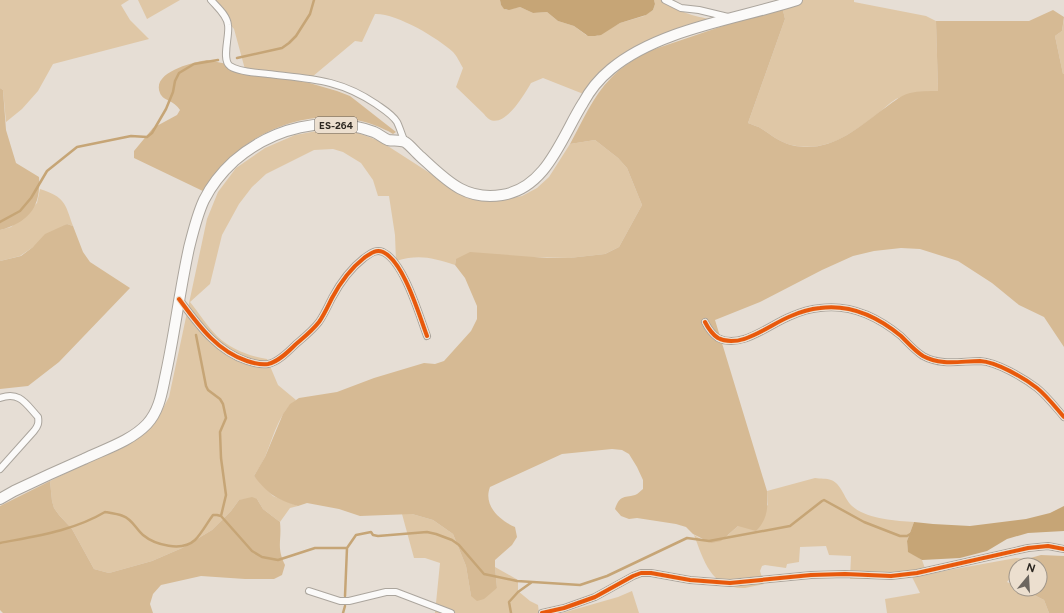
<svg xmlns="http://www.w3.org/2000/svg" width="1064" height="613" font-family="Figtree,sans-serif">
  <rect width="100%" height="100%" fill="#e6ded5"/>
  <path fill="#dfc7a6" d="M0,0h129l-8,5 9,15 19,19 -96,25 -15,27 -16,18 -16,13 -3,-32 -3,-2z
    M138,0h42l-33,19z
    M209,0h291l1,5 5,5 14,-3 13,6 14,-1 11,9 16,5 12,9 5,1h6l23,-13 24,-7 9,-6 2,-6 -1,-4h11c15,13 26,15 44,19l-63,25 -60,51 -43,-17 -12,5c-7,12 -31,54 -47,31l-28,-27 7,-19c-3,-5 -6,-12 -10,-16 -15,-14 -57,-39 -78,-38l-13,28 -7,-1 -49,41 -60,-9 -12,-44z
    M794,0h60v2l72,14 10,5 2,70c-10,0 -33,4 -42,8 -7,4 -13,11 -19,15 -26,20 -51,39 -86,31 -11,-3 -20,-10 -29,-16 -4,-3 -10,-4 -14,-6l37,-104 -3,-13z
    M1064,19v55h-1l-8,-38 7,-5z
    M328,129l27,3 25,9 59,38 46,21h19l18,-4 15,-8 12,-11 21,-33 25,-4 23,18 9,10 15,37 -23,42 -14,7 -36,4 -46,-1 -67,2 -1,6c-23,-7 -35,-11 -59,-4l-1,-26 -6,-39h-11l-5,-16 -12,-17 -18,-11 -10,-3 -19,1 -48,24 -14,13 -13,17 -17,31 -12,49 -20,18c9,11 17,24 27,34 13,13 32,20 50,23l11,26 18,15c-17,12 -23,38 -31,57 -3,6 -7,12 -11,19l19,20 25,10 -8,2 -10,14 -17,-13 -6,-10 -18,1 -8,11 -19,19 -30,18 -30,13 -43,12 -15,-4 -22,-40 -13,-14 -5,-7 -2,-7 -2,-20 68,-34 33,-21 7,-8 11,-21 38,-178 11,-27 18,-24 29,-20 30,-13z
    M40,189c25,8 25,14 33,37l-6,-2 -47,32 -20,5v-31l11,-3 26,-24z
    M815,478c5,1 12,0 16,2 11,4 13,19 21,26 14,13 44,15 62,16l-7,19 1,10 14,9 5,14 89,-16 11,1 -5,6h-6v6l-9,11 9,4v3h6l22,11 5,13h-162l-2,-14 35,-6 -8,-16 -26,2h-36l1,-23 -22,-1 -3,-9 -26,1 -1,15 -12,2 -1,4 -21,-3 -3,1 -2,5 4,13c-6,1 -13,3 -19,4 -34,1 -41,-27 -51,-53l7,4 27,-4 10,-9 30,-21 -1,-14z
    M402,514h10l21,6 20,14 13,32 5,30 26,-8 -2,-21 23,13v11l12,10 8,4 1,8h-104l5,-50 -15,-5h-11z
    M632,591l7,22h-77l56,-16z"/>
  <path fill="#d6ba94" d="M782,6l3,13 -37,104c4,2 10,3 14,6 9,6 18,13 29,16 37,9 63,-14 91,-35 9,-6 17,-14 28,-17 9,-2 19,-2 28,-2l-2,-70h93l24,-11 11,7 -2,14 -7,5 8,38h1v273l-20,-30 -25,-12 -27,-22 -34,-22 -38,-12 -19,-1 -27,3 -21,5 -31,14 -62,32 -45,18 52,171c1,16 1,28 -11,40l-18,-5 -17,15 -10,2 -18,-9 -7,-7 -10,-3 -39,-6 -8,1 -8,-3 -6,-7c5,-14 8,-11 20,-14 3,-1 5,-4 8,-6v-9l-6,-13 -8,-13 -7,-4 -10,-1 -50,5 -72,33c-7,18 9,33 25,40l2,10 -5,8 -17,15v7l2,21 -13,11 -7,2 -6,-5 -5,-30 -13,-32 -20,-14 -21,-6 -52,2 -21,-7 -32,-6 -9,3c-22,-7 -30,-12 -44,-30l11,-19 18,-43 7,-10 9,-6 38,-6 37,-14 50,-15 11,1 9,-3 27,-30 6,-12v-13l-12,-28 -10,-13 1,-6 14,-7 77,6h22l36,-4 14,-7 23,-42 -15,-37 -9,-10 -23,-18 -25,4c12,-22 23,-48 41,-66 11,-12 26,-21 41,-28z
    M207,60l20,4 15,8 64,10 31,9 13,5 46,36 -3,2c-6,-4 -12,-6 -19,-9 -45,-16 -93,-6 -131,22 -16,12 -26,29 -36,46l-73,-35v-7l19,-23 24,-13 3,-5c-6,-10 -17,-9 -20,-17 -9,-21 34,-31 47,-33z
    M0,88l3,2 3,40 10,33 23,14c2,30 -10,45 -39,53z
    M67,224l6,2 10,26 7,10 40,26 -71,74 -31,24 -28,3v-128l21,-5 12,-9 12,-13z
    M50,481l2,20 2,7 5,7 13,14 22,40 15,4 43,-12 30,-13 30,-18 19,-19 8,-11 13,-3 5,2 6,10 17,13c2,19 -4,25 5,43l-3,10 -8,4h-29l-44,-3 -40,9 -8,9 -3,10 3,9h-150l-3,-3v-104z
    M1041,555l23,1v57h-15l-5,-13 -22,-11h18v-24h-18l5,-6z"/>
  <path fill="#c6a576" d="M500,0h154l1,4 -2,6 -7,5 -26,8 -19,12 -6,1h-7l-14,-10 -16,-5 -11,-9 -14,1 -13,-6 -11,3 -5,-1 -3,-4z
    M1064,506v25l-36,2 -21,6 -20,12 -27,7 -38,2 -14,-8 -1,-11 7,-19 19,2 37,2 56,-7 24,-6z"/>
  <g fill="none" stroke-linecap="round" stroke-linejoin="round">
    <path stroke="#c6a576" stroke-width="2.5" d="M237,58l45,-10 7,-5 7,-7 14,-22 4,-14
      M0,222l20,-11 11,-13 16,-27 30,-24 54,-11 16,1 5,-4 14,-24 7,-17 2,-11 4,-8 15,-9 24,-4
      M196,335l10,51 2,4 12,9 3,5 3,14 -6,14 1,26 5,37 -5,21
      M0,543c36,-7 73,-12 105,-31 6,1 13,2 18,4 9,3 13,13 20,19 12,10 39,17 52,5 7,-7 12,-17 18,-25h4l4,1 31,35 10,6 16,3 37,-12h32
      M345,596l2,-48 9,-13 15,-3 2,3 5,1 49,-4 9,2 16,6 7,5 25,29 33,7 63,4 27,-9 80,-38 22,3 81,-15 32,-25 2,-1 40,22 36,14h7l5,-3
      M343,613l2,-7
      M511,613l-2,-11 9,-10 14,-10"/>
    <g stroke="#aba59d" stroke-width="8">
      <path id="street" d="M211,0c6,7 16,15 17,25 2,10 -7,35 2,41 8,6 28,7 38,8 43,5 71,5 108,30 7,5 16,10 21,18 3,6 5,14 8,20
        M665,0l16,8 18,2 29,7
        M179,299c18,24 37,52 68,62 6,2 14,4 21,3 10,-2 20,-12 27,-19 8,-7 17,-14 24,-23 5,-7 9,-16 13,-24 8,-15 18,-29 32,-40 6,-4 11,-9 19,-6 21,10 36,63 44,84
        M705,322c3,6 7,12 13,16 23,12 52,-14 73,-22 9,-4 19,-7 29,-8 30,-4 58,9 81,28 7,7 14,15 22,20 18,10 38,5 57,5 17,1 44,17 57,27 10,8 19,20 27,29
        M0,398c20,-7 26,6 38,19 1,6 0,9 -4,14l-34,38
        M309,591l31,10h9l37,-9h10l55,21
        M542,613l22,-5 31,-11 38,-21 8,-3h10l39,7 40,3 81,-8 34,-1 46,2 26,-3 111,-25 20,-2 16,3"/>
    </g>
    <g stroke="#aba59d" stroke-width="12">
      <path id="primary" d="M0,499l14,-8c23,-11 47,-22 70,-32 21,-10 47,-18 63,-35 13,-14 15,-33 19,-51 9,-42 14,-84 23,-125 4,-16 8,-33 15,-48 7,-14 18,-28 30,-39 38,-33 91,-47 140,-29 5,2 9,6 14,8 5,1 12,0 17,2 5,3 11,11 16,15 25,23 44,44 81,38 45,-7 60,-59 81,-92 7,-13 17,-25 28,-34 48,-40 127,-50 186,-69"/>
    </g>
    <use href="#street" stroke="#fbfaf9" stroke-width="6"/>
    <use href="#primary" stroke="#fbfaf9" stroke-width="10"/>
    <g stroke="#ecdfcf" stroke-width="6">
      <path id="cycleway" d="M179,299c18,24 37,52 68,62 6,2 14,4 21,3 10,-2 20,-12 27,-19 8,-7 17,-14 24,-23 5,-7 9,-16 13,-24 8,-15 18,-29 32,-40 6,-4 11,-9 19,-6 21,10 36,63 44,84
        M705,322c3,6 7,12 13,16 23,12 52,-14 73,-22 9,-4 19,-7 29,-8 30,-4 58,9 81,28 7,7 14,15 22,20 18,10 38,5 57,5 17,1 44,17 57,27 10,8 19,20 27,29
        M542,613l22,-5 31,-11 38,-21 8,-3h10l39,7 40,3 81,-8 34,-1 46,2 26,-3 111,-25 20,-2 16,3"/>
    </g>
    <use href="#cycleway" stroke="#e8590c" stroke-width="4"/>
  </g>
  <g text-anchor="middle" dominant-baseline="central" stroke-width="3" stroke-linejoin="round" paint-order="stroke">
    <rect fill="#ecdfcf" stroke="#665e55" stroke-width="1" x="315" y="117" width="42" height="16" rx="3"/>
    <g font-size="10" font-weight="bold" fill="#2c2721">
      <text x="336" y="125">ES-264</text>
    </g>
  </g>
  <g transform="translate(1028 577) rotate(18)"><circle r="19" fill="#ecdfcf" stroke="#9f9589"/>
  <path d="M0-3L7 15L0 10L-7 15Z" fill="#6d6760"/>
  <text y="-6" font-size="11" font-weight="bold" text-anchor="middle" fill="#2c2721">N</text>
  </g>
</svg>
